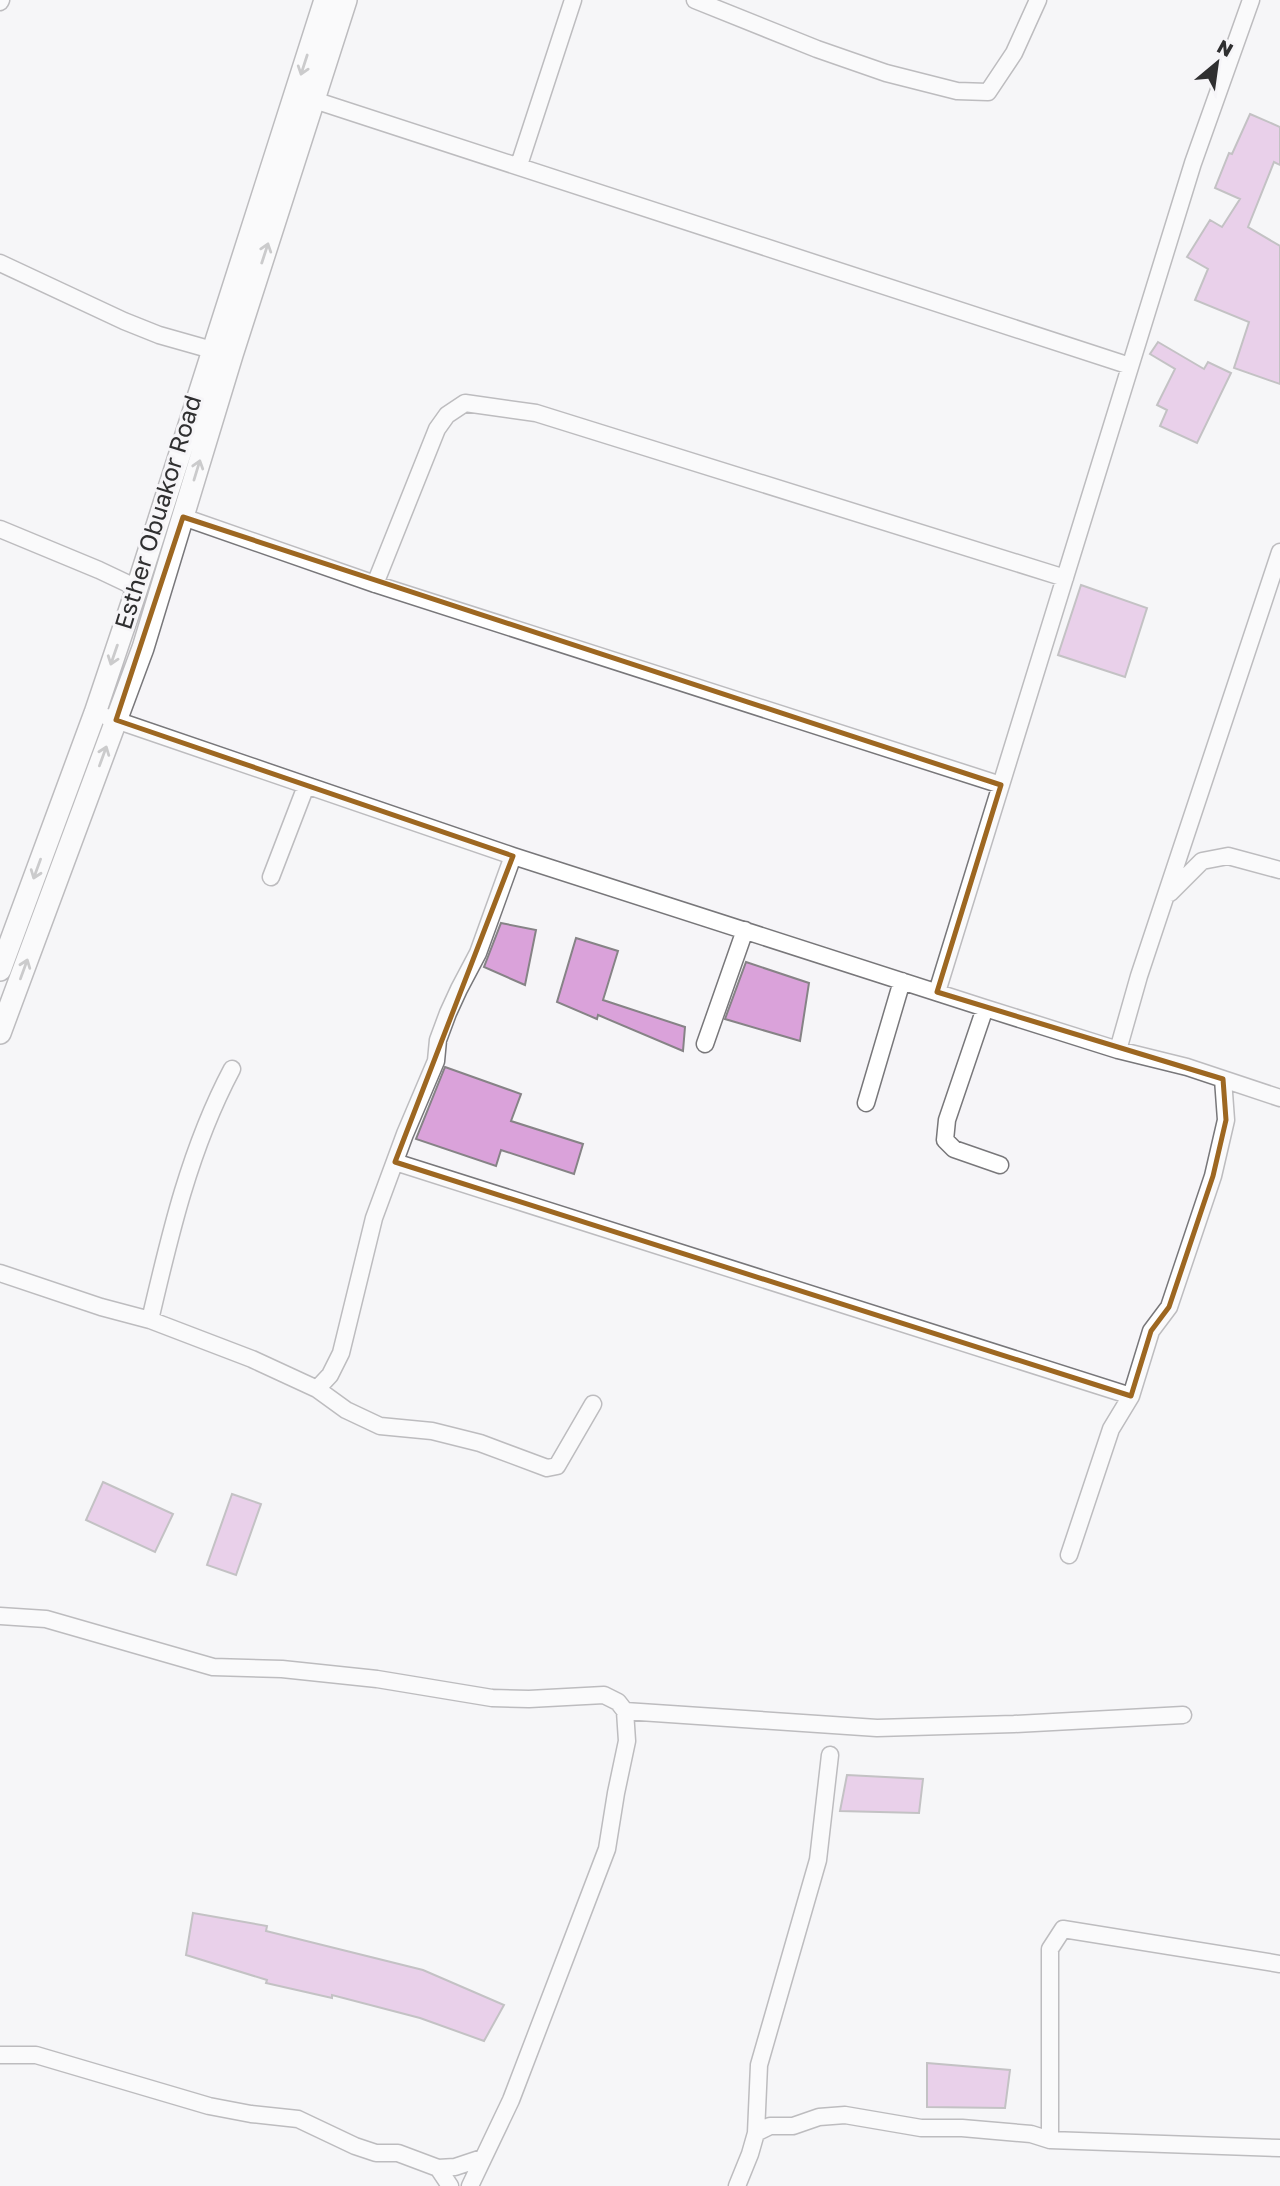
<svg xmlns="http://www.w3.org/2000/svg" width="1280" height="2186" font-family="'Golos Text',sans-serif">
  <rect width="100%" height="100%" fill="#f6f5f8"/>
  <path fill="#daa2da" stroke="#868386" stroke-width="2" d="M1250,114l30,13v38l-6,-3 -26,65 32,19v138l-46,-16 15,-46 -54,-22 13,-31 -21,-12 23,-37 12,7 18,-28 -25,-11 14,-35 3,1z
    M1158,342l46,27 4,-7 23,11 -34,70 -37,-17 7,-16 -10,-5 18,-36 -25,-15z
    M1081,585l66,23 -22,69 -67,-22z
    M501,923l35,7 -11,55 -41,-18z
    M576,938l42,13 -15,49 82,27 -2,24 -85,-36 -1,4 -40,-17z
    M746,962l63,21 -9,58 -75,-22z
    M445,1067l76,27 -10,27 72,23 -9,30 -73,-24 -5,16 -80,-27z
    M103,1482l70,32 -18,38 -69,-32z
    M232,1494l29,10 -25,71 -29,-10z
    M847,1775l76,4 -4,34 -79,-2z
    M193,1913l74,13 -1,5 157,39 81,35 -20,36 -64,-23 -88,-23v3l-66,-15 1,-3 -81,-25z
    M927,2063l83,7 -5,38 -78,-1z"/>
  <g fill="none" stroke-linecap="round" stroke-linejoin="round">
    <g stroke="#78777a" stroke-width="19">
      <path id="street" d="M695,0l122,49 69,24 71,18 31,1 26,-39 24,-53
        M0,2l1,-2
        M314,100c272,86 543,178 816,266
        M519,165l54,-165
        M0,263l124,58 35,14 53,15
        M183,517l192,67 626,201
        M0,529l99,41 38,18
        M375,584l62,-155 10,-14 18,-12 71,10 529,165
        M107,717l406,139 472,152 133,42 69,17 93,31
        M271,877l35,-91
        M1170,893l32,-32 26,-5 52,14
        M937,992l256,-829 58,-163
        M985,1008l-38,112 -2,20 9,9 46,16
        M705,1044l40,-114
        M1118,1050l21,-74 141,-424
        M866,1103l36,-122
        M395,1162l736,234
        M0,1273l101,34 49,13 102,39 65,30 29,21 34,16 52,5 48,12 67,25 10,-2 36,-62
        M150,1320c20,-86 40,-172 82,-251
        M317,1389l13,-14 11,-22 33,-135 31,-84 31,-73 2,-21 10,-27 11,-24 19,-36 35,-97
        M1069,1555l42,-126 20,-33 20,-65 18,-24 44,-131 13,-56 -3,-41
        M0,1616l46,3 167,48 69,2 95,10 115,19 37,1 75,-4 14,7 7,9 2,30 -11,52 -9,56 -96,251 -41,86
        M625,1711l252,17 137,-4 169,-9
        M0,2055h36l173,51 42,8 47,5 57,27 21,7h22l40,15 17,-1 27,-9
        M756,2133l14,-7h23l26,-9 26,-2 76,13h41l69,6 19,6v-191l13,-20 217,35
        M1050,2140l230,8
        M438,2168l12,18
        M737,2186l13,-32 6,-21 3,-68 59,-205 12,-105"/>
    </g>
    <g stroke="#78777a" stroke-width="24">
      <path id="secondary" d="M0,970l95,-257 42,-125 188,-588
        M0,1033l143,-385 89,-293 114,-355"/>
    </g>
    <use href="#street" stroke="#fff" stroke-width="16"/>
    <use href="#secondary" stroke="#fff" stroke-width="21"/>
  </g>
  <defs><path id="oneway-shaft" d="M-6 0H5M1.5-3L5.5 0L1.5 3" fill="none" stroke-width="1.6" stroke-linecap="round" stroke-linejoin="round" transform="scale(1.75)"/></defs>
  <g stroke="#979798">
    <use href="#oneway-shaft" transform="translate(304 65) rotate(108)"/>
    <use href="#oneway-shaft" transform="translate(265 253) rotate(-72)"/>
    <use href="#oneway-shaft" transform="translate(197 470) rotate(-73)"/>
    <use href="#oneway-shaft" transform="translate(114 655) rotate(109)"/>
    <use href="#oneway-shaft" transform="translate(103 756) rotate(-70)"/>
    <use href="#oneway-shaft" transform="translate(37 869) rotate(110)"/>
    <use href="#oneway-shaft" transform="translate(24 969) rotate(-70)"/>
  </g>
  <path d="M0 0H1280V2186H0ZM183,517l818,268 -64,207 286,87 3,41 -13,56 -44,131 -18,24 -20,65 -736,-234 118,-306 -397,-136z" fill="#f6f5f8" fill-opacity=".55" fill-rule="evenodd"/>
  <path fill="none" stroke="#9d6721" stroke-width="5" stroke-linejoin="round" d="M183,517l818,268 -64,207 286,87 3,41 -13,56 -44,131 -18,24 -20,65 -736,-234 118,-306 -397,-136z"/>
  <g text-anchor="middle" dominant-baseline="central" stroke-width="6" stroke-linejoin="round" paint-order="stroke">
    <g font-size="24" fill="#2f2f30" stroke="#f6f5f8">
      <text transform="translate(157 512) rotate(-73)">Esther Obuakor Road</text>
    </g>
  </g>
  <g transform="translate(1217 63) rotate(29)" stroke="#f6f5f8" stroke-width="5" paint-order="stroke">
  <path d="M0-5L12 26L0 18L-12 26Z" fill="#2f2f30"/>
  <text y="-10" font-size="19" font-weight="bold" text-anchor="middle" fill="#2f2f30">N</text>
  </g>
</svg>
